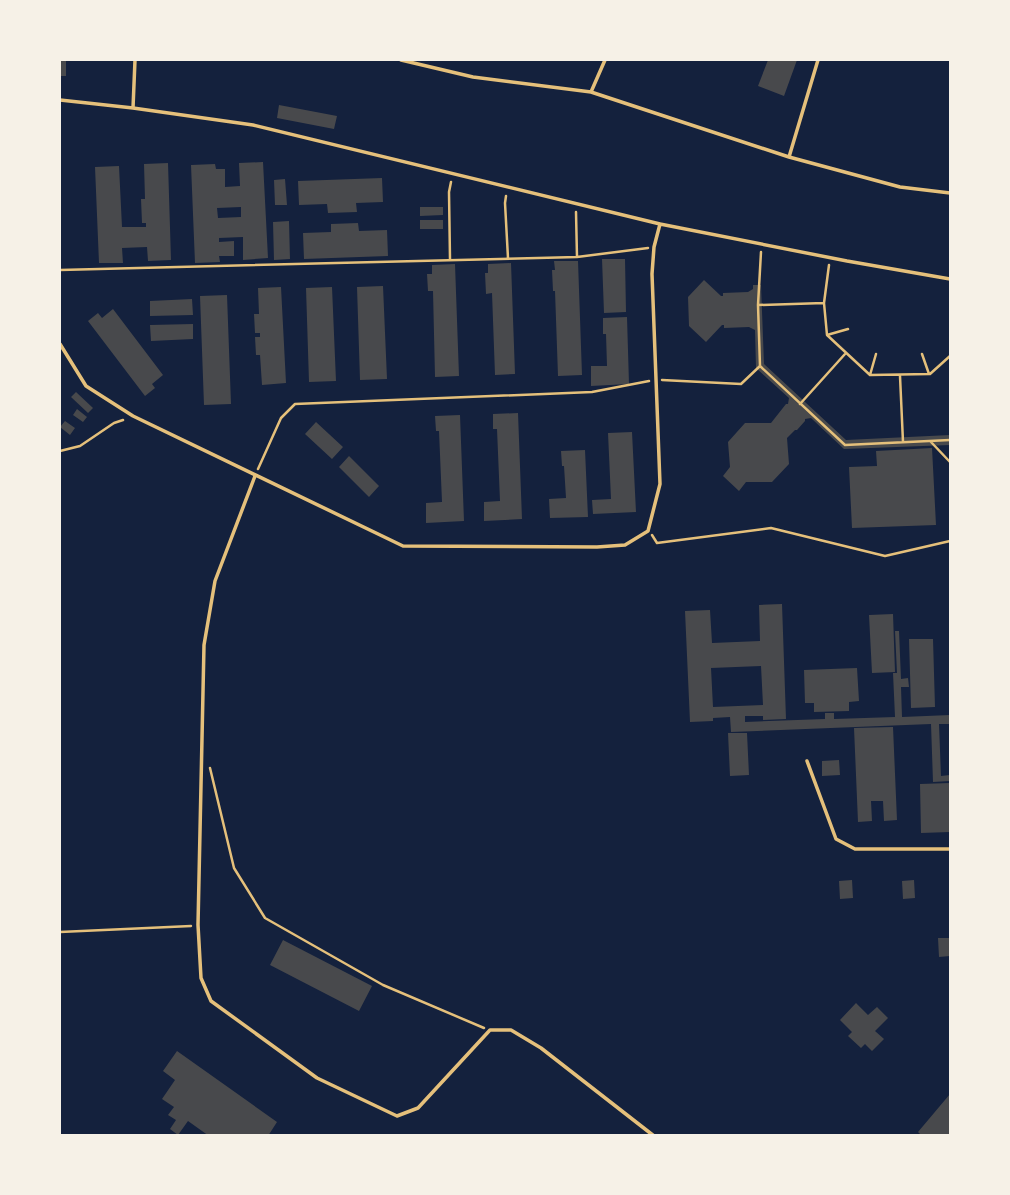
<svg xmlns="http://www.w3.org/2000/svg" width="1010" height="1195" font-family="Signika,sans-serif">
  <rect width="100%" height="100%" fill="#14213d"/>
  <path fill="#48494c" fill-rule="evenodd" d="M60,60h6v16h-6z
    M768,60h29l-13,36 -26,-10z
    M279,105l58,11 -3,13 -57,-11z
    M263,162l5,96 -25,2v-23l-24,1v4l15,-1v15h-15l1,6 -25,1 -4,-98 24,-1 1,5h9v18l15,-1 -1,-23zM241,207v10l-23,1 -1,-10z
    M168,163l3,97 -23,1 -1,-14 -25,1 1,15h-24l-4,-96 24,-1 3,61h24v-4h-4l-1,-24h4l-1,-35z
    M382,178l1,24 -27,1 1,9 -29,1 -1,-9 -28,1 -1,-24z
    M285,179l2,26h-12l-1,-25z
    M420,207h23v8l-23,1z
    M420,220h23v9h-23z
    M289,221l1,38 -16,1 -1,-38z
    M358,223l1,8 28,-1 1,26 -84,3 -1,-26 28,-1v-8z
    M602,259h23l1,53 -22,1z
    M554,261h24l4,114 -24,1 -3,-85h-2l-1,-21h3z
    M511,263l4,111 -20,1 -3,-82 -6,1 -1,-21h3v-9z
    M455,264l4,112 -24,1 -2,-86h-5l-1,-17h5v-9z
    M704,280l17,16h2v-3l25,-1 5,-3v-4h8l3,79 82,76 104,-5v10l-106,4 -33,-31 -6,1v2l-8,9h-2l-8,8 2,26 -17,18h-26l-7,9 -16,-15 7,-9 -2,-25 17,-19h26l15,-19h2l1,-6 -33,-30 -1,-38 -6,-3 -25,1v-3h-2l-16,17 -17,-16 -1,-29z
    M383,286l4,93 -27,1 -3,-93z
    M281,287l5,96 -24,2 -2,-30h-4l-1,-18h5v-4h-5l-1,-19h5l-1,-26z
    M332,287l4,94 -27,1 -3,-94z
    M227,295l4,109 -27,1 -4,-109z
    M192,299l1,16 -43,1v-15z
    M113,309l50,66 -11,9 3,4 -10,8 -57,-75 10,-8 4,5z
    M627,317l2,67 -38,2v-20h16l-1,-32h-3v-16z
    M193,324v15l-42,2 -1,-16z
    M76,392l17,16 -5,5 -17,-16z
    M77,409l10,8 -4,5 -10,-7z
    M518,413l4,106 -38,2v-19l16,-1 -3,-72h-4v-15z
    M460,415l4,106 -38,2v-20l16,-1 -3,-71h-3l-1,-15z
    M65,421l10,7 -5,7 -10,-8z
    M316,422l27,25 -11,12 -27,-25z
    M632,432l4,80 -43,2 -1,-14 19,-1 -3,-66z
    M932,448l4,77 -84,3 -3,-61 28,-1 -1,-15z
    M585,450l3,67 -38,1 -1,-19 17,-1 -2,-32h-2l-1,-15z
    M349,456l30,30 -10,11 -30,-30z
    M782,604l4,115 -23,1v-4h-18v6l80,-3v-6h9v6l61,-2 -2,-44h4l-2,-42h4l2,48 7,-1 1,9h-8l1,30 48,-2v9h-11l2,52 9,-1v6l-17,1 -2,-58 -200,8 -1,-15 -17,1v3l-23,1 -5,-111 25,-1 2,33 48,-2 -1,-36zM761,666l2,39 -50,2 -2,-39z
    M893,614l2,58 -23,1 -3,-58z
    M909,639h24l2,68 -24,1z
    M857,668l2,33 -10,1v9l-35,1v-9h-9l-1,-33z
    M893,727l4,93 -13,1 -1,-20h-12l1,20 -14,1 -4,-94z
    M728,733h19l2,42 -19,1z
    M839,760l1,15 -18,1v-15z
    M950,783v49l-29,1 -1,-49z
    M852,880l1,18 -13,1 -1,-18z
    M914,880l1,18 -12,1 -1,-18z
    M938,938h12v18l-11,1z
    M283,940l89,46 -13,25 -89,-46z
    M856,1003l12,12 9,-8 11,11 -13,13 9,8 -12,12 -7,-7 -4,4 -13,-12 4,-4 -12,-12z
    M177,1051l100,71 -9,14h-59l-21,-15 -10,14 -8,-6 6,-9 -8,-5 6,-8 -12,-8 13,-19 -12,-9z
    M950,1094v40l-1,2h-27l-4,-4z"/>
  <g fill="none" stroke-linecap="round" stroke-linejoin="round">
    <path stroke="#e5c07b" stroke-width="2.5" d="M506,196l-1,7 3,55
      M576,212l1,45
      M761,252l-3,53 2,61 85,79 105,-5
      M450,259l-1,-67 2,-10
      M829,265l-5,38 3,32 43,40 60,-1 20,-18
      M60,270l517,-13 71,-9
      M758,305l66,-2
      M827,335l21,-6
      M922,354l7,20
      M870,375l6,-21
      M900,376l3,66
      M662,380l79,4 19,-18
      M800,404l45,-50
      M931,442l19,20
      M60,451l20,-5 34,-23 9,-3
      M258,469l23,-51 14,-14 297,-12 57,-11
      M652,535l5,8 114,-15 114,28 65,-15
      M210,768l24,100 31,50 118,67 101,43
      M60,932l131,-6"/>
    <path stroke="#e5c07b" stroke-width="3.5" d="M401,60l72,17 118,15 198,65 111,30 50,6
      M591,92l14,-32
      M60,100l73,8 120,17 407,99 187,37 103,18
      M133,108l2,-48
      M789,157l29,-97
      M60,344l26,42 47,30 270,130 194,1 28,-2 23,-14 12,-47 -8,-210 2,-27 6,-23
      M255,476l-40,105 -11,64 -6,280 3,53 10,23 106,77 80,38 21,-8 72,-78h21l30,18 113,88
      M807,761l29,78 19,10h95"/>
  </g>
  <rect width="1010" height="1195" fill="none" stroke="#f6f1e7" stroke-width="122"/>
</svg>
